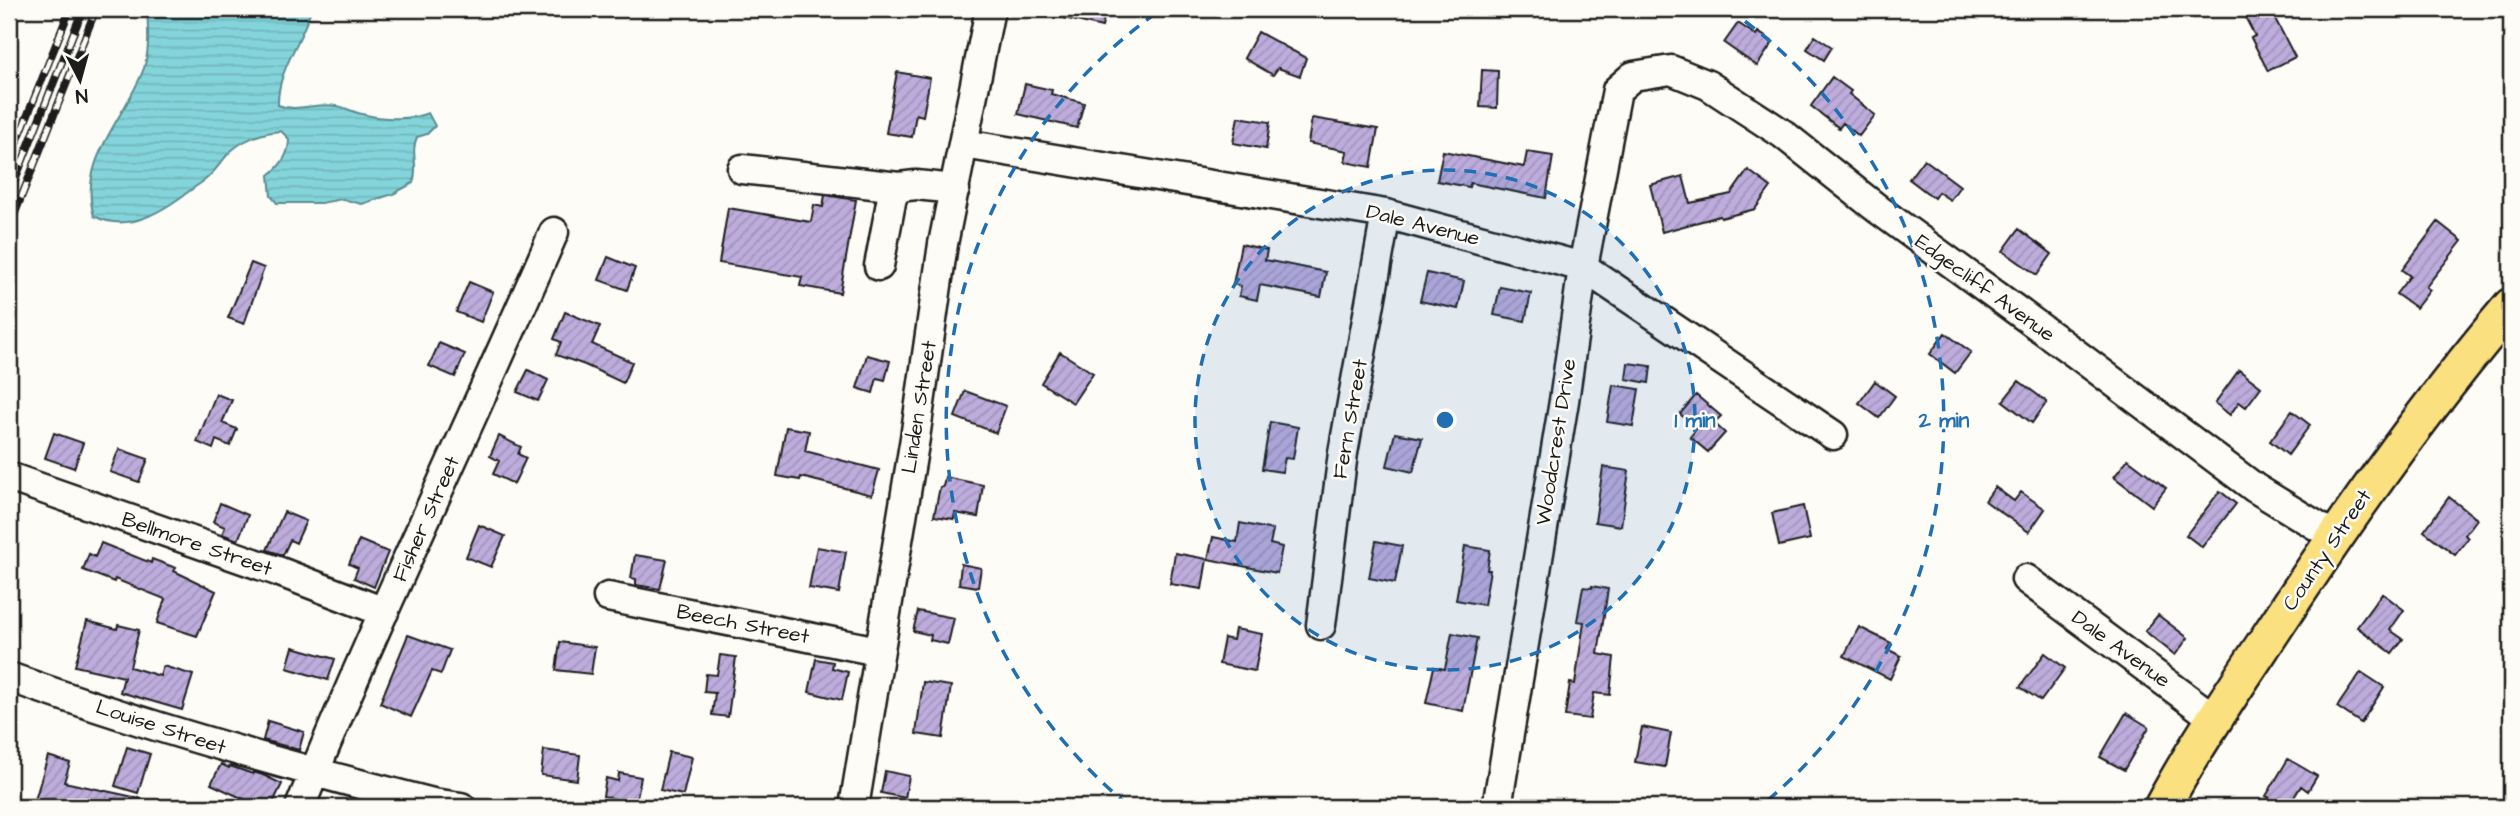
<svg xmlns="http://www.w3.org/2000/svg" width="2520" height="816" font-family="'Architects Daughter',sans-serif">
  <defs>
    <pattern id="water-rules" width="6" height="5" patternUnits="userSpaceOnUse" patternTransform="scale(1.75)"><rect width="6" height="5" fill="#84d5db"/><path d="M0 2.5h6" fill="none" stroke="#71b6bb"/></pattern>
    <pattern id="building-hatch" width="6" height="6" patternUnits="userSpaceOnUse" patternTransform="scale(1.75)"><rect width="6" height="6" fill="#bdacdc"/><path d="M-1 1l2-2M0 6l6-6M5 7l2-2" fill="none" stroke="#a293bc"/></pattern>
  </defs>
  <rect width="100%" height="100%" fill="#fdfcf7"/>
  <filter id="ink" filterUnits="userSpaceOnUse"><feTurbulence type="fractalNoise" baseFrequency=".0143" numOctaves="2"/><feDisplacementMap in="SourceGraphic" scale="14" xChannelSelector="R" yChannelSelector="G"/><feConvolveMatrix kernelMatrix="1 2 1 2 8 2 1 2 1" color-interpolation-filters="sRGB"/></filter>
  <g filter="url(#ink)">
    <path fill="url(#water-rules)" stroke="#5a8b8f" stroke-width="2" d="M147,9h164c-9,33 -34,61 -33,96 19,8 38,-3 59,1 7,1 14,5 21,7 20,6 51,8 70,0l7,13 -8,8 -10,3c-7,16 2,28 -4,46l-20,11 -31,10 -20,-5 -21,4h-44l-6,-7 -2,-21c12,-9 20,-21 20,-36l-8,-8c-18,1 -40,9 -53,23 -8,9 -13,18 -23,26 -32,22 -70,57 -111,36 -17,-56 33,-100 50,-148 6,-19 4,-40 3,-59z"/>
    <path fill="url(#building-hatch)" stroke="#1c1c1c" stroke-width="2" d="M1052,9h54l-4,18 -51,-12z
      M2241,9h29l25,48 -27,14 -17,-33 4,-2z
      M1738,23l18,12 2,-3 15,10 -16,24 -33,-23z
      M1258,32l48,26 -6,18 -22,-8 -5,7 -29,-17z
      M1815,36l17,11 -8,13 -17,-11z
      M1482,70l16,1 -1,37 -17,-1z
      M897,72l33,6 -7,38 -7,-2 -4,23 -26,-4z
      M1832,77l19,14 -2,3 26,21 -16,21 -16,-13 -4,5 -28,-22z
      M1025,84l27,6 -1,4 33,9 -7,25 -59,-14z
      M1238,117l32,5 -4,27 -33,-6z
      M1312,118l66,11 -7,38 -26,-5 2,-11 -39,-8z
      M1443,151l81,16 3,-15 26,4 -7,42 -76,-15 -1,4 -32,-6z
      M1924,159l36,27 -10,14 -12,-8 -4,6 -25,-19z
      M1748,170l23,17 -16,22 -34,9 -1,-2 -58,16 -12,-47 33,-9 7,27 41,-9z
      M825,195l31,5 -16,93 -40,-7 2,-9 -83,-14 9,-55 83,14 3,-17 9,2z
      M2438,222l24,19 -36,46 4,3 -14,18 -20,-14 14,-18 -8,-6z
      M2019,229l33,25 -15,21 -34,-24z
      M1241,244l26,6 -2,10 61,12 -5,25 -61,-12 -3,15 -18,-4 2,-10 -8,-2z
      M608,257l27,11 -8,22 -28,-10z
      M251,263l13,5 -20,56 -16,-6z
      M1427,273l37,8 -6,28 -38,-8z
      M469,282l24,10 -12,30 -25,-10z
      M1500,287l31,6 -6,28 -31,-6z
      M565,312l35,14 -8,18 40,18 -9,21 -38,-18 -29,-10 5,-13 -7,-3z
      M1945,333l26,19 -16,21 -25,-19z
      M439,343l26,11 -10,23 -26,-11z
      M1060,352l33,21 -20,30 -32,-20z
      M867,355l23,6 -5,19 -8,-2 -4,15 -16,-5z
      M1628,363l23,3 -2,17 -23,-4z
      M528,370l20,10 -10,21 -21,-9z
      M2239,370l22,17 -15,20 -7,-5 -9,13 -15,-12z
      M1875,381l20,15 -16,22 -20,-15z
      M2019,381l28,21 -15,21 -29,-22z
      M1613,385l26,4 -6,37 -26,-4z
      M965,391l41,15 -10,27 -41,-16z
      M216,394l16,6 -10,23 15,6 -7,17 -14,-6 -3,9 -16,-7z
      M1696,395l25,21 -7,7 11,10 -17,19 -18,-15 7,-9 -17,-14z
      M2292,411l18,14 -22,30 -18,-14z
      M1270,422l28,5 -5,32 -8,-1 -3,14 -20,-3z
      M786,427l23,4 -4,20 74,19 -7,25 -71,-18 -1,3 -23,-4z
      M54,433l29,10 -9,25 -29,-10z
      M1395,433l27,5 -9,34 -26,-6z
      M499,436l22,11 -3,7 8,4 -12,26 -21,-10 6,-13 -9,-5z
      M119,449l29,10 -9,23 -29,-10z
      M2128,459l38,29 -14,18 -38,-29z
      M1603,467l26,4 -8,55 -26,-4z
      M945,477l38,8 -5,32 -23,-4 -1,6 -20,-3 6,-29h3z
      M1995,487l19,14 7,-9 24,17 -16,23 -44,-31z
      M2220,491l16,13 -34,43 -16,-12z
      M2449,497l28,22 -12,16 3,3 -13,17 -31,-24z
      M220,503l28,12 -10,25 -16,-6 3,-7 -12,-5z
      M1803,506l7,33 -31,7 -7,-33z
      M284,512l22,9 -10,22 -6,-3 -7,15 -16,-5z
      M1240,523l33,7 -3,14 12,3 -5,26 -69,-14 5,-22 24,5z
      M479,525l26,11 -14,31 -25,-10z
      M359,540l29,12 -14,35 -20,-9 4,-10 -9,-4z
      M1376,541l26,5 -7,37 -26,-5z
      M101,543l50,20 1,-4 24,9 -2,3 42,20 -19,45 -40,-13 8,-24 -50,-20 -1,3 -31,-12 6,-16 6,3z
      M1465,546l25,4 -3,20h3l-6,35 -28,-5z
      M817,547l29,5 -7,41 -30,-5z
      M1175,553l32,6 -5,30 -32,-5z
      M635,555l32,5 -7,29 -24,-4v-6l-5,-1z
      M961,564l20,4 -3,19 -19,-3z
      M1592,586l16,3 -10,65 16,3 -4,38 -16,-2 -4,26 -25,-3 5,-33 5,1 9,-62 -7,-1 6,-34 9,1z
      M2382,593l22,17 -14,20 13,9 -11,14 -35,-26z
      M918,611l36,7 -6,26 -18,-4 1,-5 -18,-4z
      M2158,615l30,23 -13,17 -30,-24z
      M87,621l30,8 1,-4 21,5 -9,37 30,9 3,-10 30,9 -11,35 -62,-18 4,-15 -49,-11z
      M1859,627l32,16 -4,6 14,7 -11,23 -46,-23z
      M1235,629l27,5 -7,37 -36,-7 5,-26 9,2z
      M1452,633l25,5 -14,73 -37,-8 8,-36 11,2z
      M408,635l42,15 -9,24 -9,-3 -21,46 -31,-14z
      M560,642l35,5 -4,27 -35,-4z
      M293,647l42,12 -7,21 -41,-12z
      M2045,653l20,15 -24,33 -21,-14z
      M720,655l16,2 -8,60 -16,-2 3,-22 -11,-1 2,-18 11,1z
      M816,659l17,3 -1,6 16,4 -6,28 -33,-8z
      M2361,672l23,15 -23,36 -24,-16z
      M923,682l28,4 -8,52 -27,-4z
      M2126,713l23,14 -25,43 -24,-13z
      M268,721l36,11 -5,18 -36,-10z
      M1642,727l29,6 -6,34 -30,-5z
      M127,747l23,7 -12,39 -23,-7z
      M544,750l36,5 -3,25 -36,-5z
      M669,752l23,5 -9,38 -23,-5z
      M48,756l22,7 -6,19 84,18v7h-115z
      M2288,759l29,17 -9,15 -7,-5 -13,21h-2l-20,-11z
      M221,764l8,4 1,-2 23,8v-2l10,3 19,9 -11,23h-10l-50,-23z
      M885,771l24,5 -4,22 -24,-5z
      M619,773l22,4 -5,26 -3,-1 -1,5 -17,-3 1,-5 -13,-3 3,-18 12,3z"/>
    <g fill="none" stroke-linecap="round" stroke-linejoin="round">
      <g stroke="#1c1c1c" stroke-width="33">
        <path id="minor" d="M964,144l422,70 197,53 250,168
          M742,169l157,18
          M879,266l13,-69 7,-10 17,-2 39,4
          M9,477l271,95 104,40
          M2026,579l189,140
          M608,597l270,54
          M1321,625l22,-172 43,-239
          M9,677c139,50 281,90 424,126l28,4
          M300,807c79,-194 171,-383 254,-575
          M854,807l61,-369 28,-194 47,-235
          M1497,807l67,-406 19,-134 34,-177 16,-14 38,-6 37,15 75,49 96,76 200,146 176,132 80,49"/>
      </g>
      <g stroke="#1c1c1c" stroke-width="40">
        <path id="major" d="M2162,807c31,-57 68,-112 104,-166 76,-116 155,-229 245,-335"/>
      </g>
      <use href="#minor" stroke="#fdfcf7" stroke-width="28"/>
      <use href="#major" stroke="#fbe080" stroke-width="35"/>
      <g stroke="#1c1c1c" stroke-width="8">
        <path id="rail" d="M9,162l61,-153
          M9,195l74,-186
          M9,228l87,-219"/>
      </g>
      <use href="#rail" stroke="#fdfcf7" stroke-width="5" stroke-dasharray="16" stroke-linecap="butt"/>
    </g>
  </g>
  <circle cx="1445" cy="420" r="250" fill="#1f6fb2" fill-opacity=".12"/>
  <g fill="none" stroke="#1f6fb2" stroke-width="3.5" stroke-dasharray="12 9">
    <circle cx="1445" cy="420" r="250"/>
    <path d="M1128 805A499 499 0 0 1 1162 9M1728 9A499 499 0 0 1 1762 805"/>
  </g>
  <g text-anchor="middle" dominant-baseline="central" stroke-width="5" stroke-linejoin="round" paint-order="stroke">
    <g font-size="21" fill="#1c1c1c" stroke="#fdfcf7">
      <text transform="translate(1423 225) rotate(14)">Dale Avenue</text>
      <text transform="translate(1985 288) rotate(36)">Edgecliff Avenue</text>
      <text transform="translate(919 407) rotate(-81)">Linden Street</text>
      <text transform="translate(1350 419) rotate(-80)">Fern Street</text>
      <text transform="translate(1556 442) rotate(-81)">Woodcrest Drive</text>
      <text transform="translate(426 519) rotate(-66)">Fisher Street</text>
      <text transform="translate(197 544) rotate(19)">Bellmore Street</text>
      <text transform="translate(2327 550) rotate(-56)">County Street</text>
      <text transform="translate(743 624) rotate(11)">Beech Street</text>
      <text transform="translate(2121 649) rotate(36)">Dale Avenue</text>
      <text transform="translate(161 727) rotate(18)">Louise Street</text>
    </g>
  </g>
  <circle cx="1445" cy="420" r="10" fill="#1f6fb2" stroke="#fdfcf7" stroke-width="3.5"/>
  <g font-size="21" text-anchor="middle" font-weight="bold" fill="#1f6fb2" stroke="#fdfcf7" stroke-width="5" stroke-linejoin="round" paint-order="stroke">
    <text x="1695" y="427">1 min</text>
    <text x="1944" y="427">2 min</text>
  </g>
  <rect width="2520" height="816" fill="none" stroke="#fdfcf7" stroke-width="35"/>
  <rect x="18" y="18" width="2485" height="781" fill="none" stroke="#1c1c1c" stroke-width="2.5" filter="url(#ink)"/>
  <g transform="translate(80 80) rotate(174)" stroke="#fdfcf7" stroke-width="5" paint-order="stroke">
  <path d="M0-5L12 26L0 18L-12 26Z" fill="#1c1c1c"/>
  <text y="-10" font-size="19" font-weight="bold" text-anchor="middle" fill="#1c1c1c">N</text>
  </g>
</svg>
